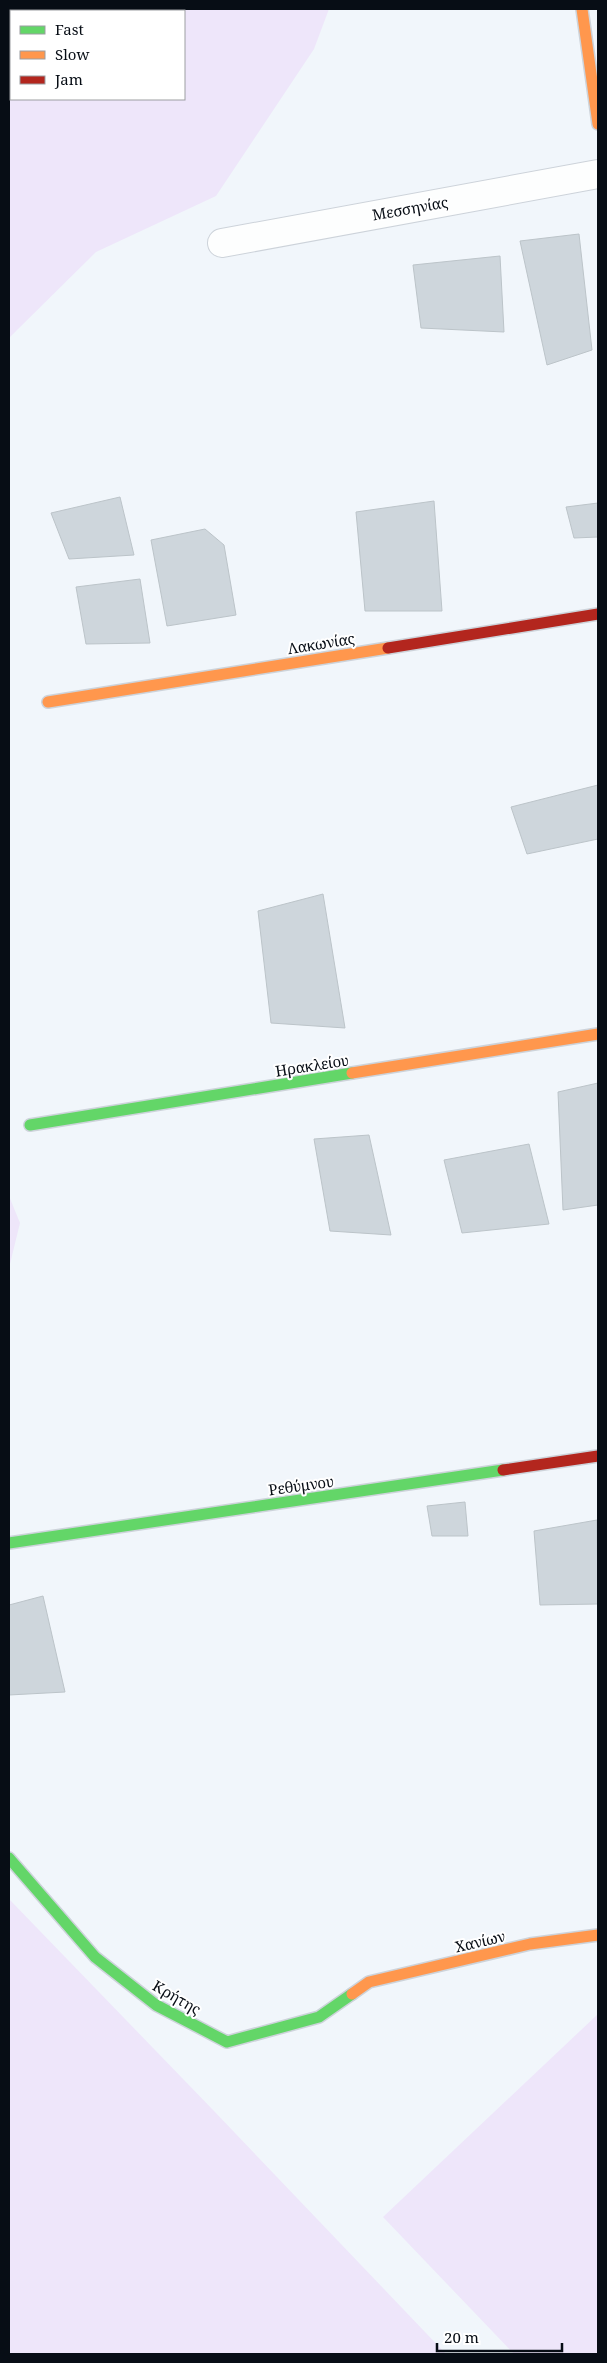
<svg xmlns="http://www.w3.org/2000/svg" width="607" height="2363" font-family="'Noto Serif',serif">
  <rect width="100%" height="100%" fill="#f1f6fb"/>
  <path fill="#eee6fa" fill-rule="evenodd" d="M9,9h320l-15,40 -98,147 -120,56 -87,86zM11,11h173v88h-173z
    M9,1196l11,27 -11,45z
    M9,1899l205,212 232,243h-437z
    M598,2014v340h-84l-131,-137z"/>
  <path fill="#ced6dc" stroke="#bcc4c9" d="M579,234l13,116 -45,15 -27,-124z
    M500,256l4,76 -83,-4 -8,-63z
    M120,497l14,58 -65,4 -18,-46z
    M434,501l8,110h-77l-9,-99z
    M598,503v34l-24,1 -8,-31z
    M205,529l19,16 12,70 -69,11 -16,-86z
    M140,579l10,64 -64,1 -10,-57z
    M598,785v54l-71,15 -16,-47z
    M323,894l22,134 -74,-5 -13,-112z
    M598,1083v122l-35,5 -5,-118z
    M369,1135l22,100 -61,-4 -16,-92z
    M529,1144l20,80 -87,9 -18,-73z
    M465,1502l3,34h-36l-5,-30z
    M597,1520l1,84 -58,1 -6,-74z
    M43,1596l22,96 -56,3v-90z"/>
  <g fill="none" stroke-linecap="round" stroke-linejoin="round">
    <g stroke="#cdd3da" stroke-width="30">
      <path id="street" d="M222,243l376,-69"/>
    </g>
    <g stroke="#cdd3da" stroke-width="14">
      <path id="fast" d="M30,1125l322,-52
        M9,1543l494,-73
        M9,1858l86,99 61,48 71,37 92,-25 33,-23"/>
    </g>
    <g stroke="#cdd3da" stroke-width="14">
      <path id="slow" d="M582,9l16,115
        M48,702l340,-54
        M352,1073l246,-39
        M352,1994l17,-12 161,-38 68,-9"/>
    </g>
    <g stroke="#cdd3da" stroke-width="14">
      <path id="jam" d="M388,648l210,-34
        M503,1470l95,-14"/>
    </g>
    <use href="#street" stroke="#fdfefe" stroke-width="28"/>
    <use href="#fast" stroke="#63d668" stroke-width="11"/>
    <use href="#slow" stroke="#ff974d" stroke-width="11"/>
    <use href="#jam" stroke="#b3261e" stroke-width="11"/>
  </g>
  <g text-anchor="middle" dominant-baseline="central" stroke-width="4" stroke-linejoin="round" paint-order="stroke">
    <g font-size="15" fill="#070d15" stroke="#fff">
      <text transform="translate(410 208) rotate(-10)">Μεσσηνίας</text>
      <text transform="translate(321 643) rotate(-9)">Λακωνίας</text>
      <text transform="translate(312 1065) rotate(-9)">Ηρακλείου</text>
      <text transform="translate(301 1485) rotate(-8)">Ρεθύμνου</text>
      <text transform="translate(480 1941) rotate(-13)">Χανίων</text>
      <text transform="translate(177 1997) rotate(30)">Κρήτης</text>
    </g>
  </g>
  <rect width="607" height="2363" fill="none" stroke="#070d15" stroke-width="20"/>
  <rect x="10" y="10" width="175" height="90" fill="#ffffff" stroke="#9c9ea1"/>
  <rect x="20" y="26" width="25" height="8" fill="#63d668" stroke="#9c9ea1"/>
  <text x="55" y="35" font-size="15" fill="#070d15">Fast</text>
  <rect x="20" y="51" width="25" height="8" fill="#ff974d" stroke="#9c9ea1"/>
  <text x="55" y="60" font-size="15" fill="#070d15">Slow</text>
  <rect x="20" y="76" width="25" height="8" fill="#b3261e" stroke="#9c9ea1"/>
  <text x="55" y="85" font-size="15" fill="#070d15">Jam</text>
  <path d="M437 2343v8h125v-8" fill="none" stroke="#070d15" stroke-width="2.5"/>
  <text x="444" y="2343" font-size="15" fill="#070d15" stroke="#ffffff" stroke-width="4" paint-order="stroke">20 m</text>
</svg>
